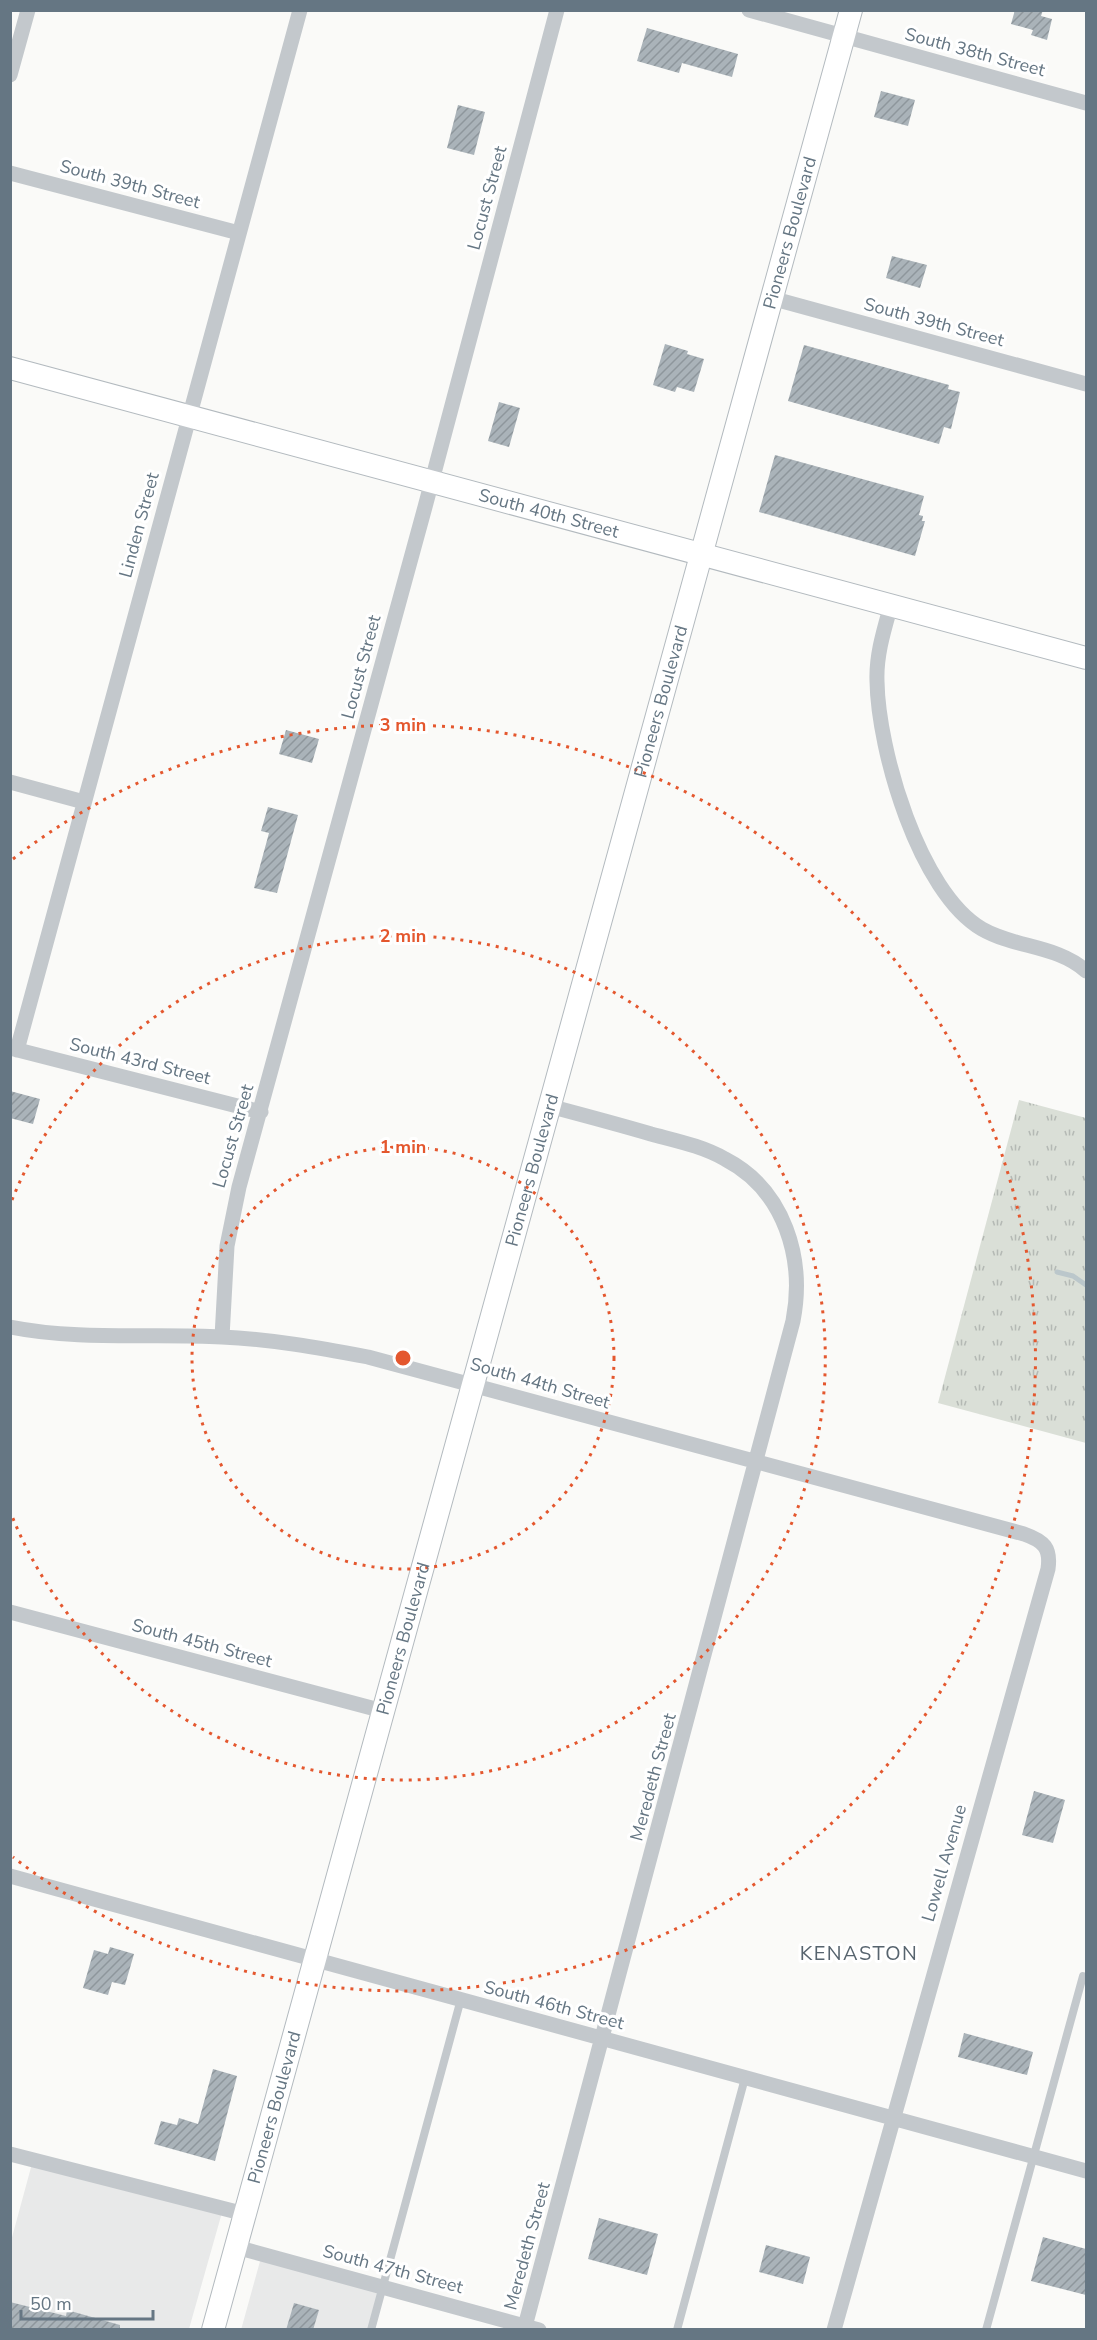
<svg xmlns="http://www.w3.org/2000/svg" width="1097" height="2340" font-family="'Nunito Sans',sans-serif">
  <defs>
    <pattern id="grass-tufts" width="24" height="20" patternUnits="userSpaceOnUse" patternTransform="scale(1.5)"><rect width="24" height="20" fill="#dadfd7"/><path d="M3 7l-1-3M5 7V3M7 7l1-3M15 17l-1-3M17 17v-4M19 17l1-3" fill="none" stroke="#b4b9b4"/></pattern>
    <pattern id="building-hatch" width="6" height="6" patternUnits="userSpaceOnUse" patternTransform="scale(1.5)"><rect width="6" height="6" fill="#aab3b9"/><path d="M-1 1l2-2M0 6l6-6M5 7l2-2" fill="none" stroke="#8e969c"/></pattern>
  </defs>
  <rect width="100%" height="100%" fill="#fafaf8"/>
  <path fill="#e8e9e9" d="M33,2160l190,49 -34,120 -178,1v-89z
    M262,2254l120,33 -11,42 -130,1z"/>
  <path fill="url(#grass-tufts)" d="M1019,1100l67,18v325l-148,-40z"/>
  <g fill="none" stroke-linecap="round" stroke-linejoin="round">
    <path stroke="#bbc7cb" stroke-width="5" d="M1057,1272l16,4 13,9"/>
  </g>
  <path fill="url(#building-hatch)" d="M1015,10h28l-2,6 11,3 -5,21 -16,-5 2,-5 -22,-6z
    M647,28l91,26 -6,23 -50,-14 -3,10 -42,-12z
    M881,91l34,9 -7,26 -34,-9z
    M458,105l27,7 -11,43 -27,-7z
    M892,256l35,9 -7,23 -34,-10z
    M665,344l23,7 -1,3 17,5 -10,33 -17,-5 -2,5 -22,-7z
    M804,345l145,40 -1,4 12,3 -9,37 -7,-2 -5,17 -151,-43z
    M499,402l21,6 -11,39 -21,-6z
    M775,455l149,41 -5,19 4,1 -1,5h3l-10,35 -156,-44z
    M286,730l33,9 -7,24 -33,-9z
    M268,807l30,8 -21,78 -23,-5 15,-55 -8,-2z
    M10,1091l30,8 -7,25 -23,-6z
    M1034,1791l31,9 -12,43 -31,-8z
    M110,1947l24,7 -9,31 -13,-3 -4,13 -25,-7 11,-38 14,4z
    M964,2033l69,19 -6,23 -69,-18z
    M213,2069l24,7 -22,85 -61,-17 7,-23 16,4 2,-7 19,6z
    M599,2218l59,16 -11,41 -59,-16z
    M1043,2237l43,12v46l-55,-14z
    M766,2245l44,12 -7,27 -44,-12z
    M10,2302l56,14 1,-6 53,15v5h-110z
    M294,2303l25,7 -6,20h-27z"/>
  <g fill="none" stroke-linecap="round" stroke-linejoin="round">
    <g stroke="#b3babf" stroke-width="24">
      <g id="secondary">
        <path id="s1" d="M10,368l1076,290"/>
        <path id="s2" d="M213,2330l638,-2320"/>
      </g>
    </g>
    <path stroke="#c3c8cc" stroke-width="8" d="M371,2330l90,-331
      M677,2330l68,-252
      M986,2330l97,-354"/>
    <path stroke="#c3c8cc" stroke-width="15" d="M749,10l337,93
      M10,75l18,-65
      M10,173l229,60
      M771,298l315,86
      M891,605c-7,25 -15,50 -14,76 1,69 42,211 105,248 33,19 75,16 104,42
      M10,782l74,20
      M10,1048l251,64
      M17,1050l283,-1040
      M10,1327c70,14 142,6 212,10 49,2 98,11 146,20l656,177c20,7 27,14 24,35l-214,761
      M222,1337l5,-91 12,-59 186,-680 132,-497
      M10,1612l373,99
      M10,1876l1076,295
      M10,2154l235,60
      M236,2247l303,83
      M524,2330l269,-1009c12,-62 -8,-131 -68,-162 -23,-13 -48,-18 -74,-25 -34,-10 -68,-19 -102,-28"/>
    <use href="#secondary" stroke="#fff" stroke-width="22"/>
  </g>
  <g fill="none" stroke="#e4572e" stroke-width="3" stroke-dasharray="3 6">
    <circle cx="403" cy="1358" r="211"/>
    <path d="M12 1200A422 422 0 1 1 12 1516"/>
    <path d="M13 859A633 633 0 1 1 13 1857"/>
  </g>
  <g text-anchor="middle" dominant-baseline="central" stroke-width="6" stroke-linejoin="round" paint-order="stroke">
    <g font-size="18" fill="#657683" stroke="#fff">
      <text transform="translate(975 52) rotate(15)">South 38th Street</text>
      <text transform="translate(130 184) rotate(15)">South 39th Street</text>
      <text transform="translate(487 198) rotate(-75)">Locust Street</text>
      <text stroke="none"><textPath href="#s2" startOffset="2175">Pioneers Boulevard</textPath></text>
      <text transform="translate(934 322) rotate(15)">South 39th Street</text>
      <text stroke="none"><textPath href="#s1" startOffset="558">South 40th Street</textPath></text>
      <text transform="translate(139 525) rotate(-75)">Linden Street</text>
      <text transform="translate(361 667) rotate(-75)">Locust Street</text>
      <text stroke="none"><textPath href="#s2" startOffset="1689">Pioneers Boulevard</textPath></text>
      <text transform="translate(140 1061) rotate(14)">South 43rd Street</text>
      <text transform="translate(233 1136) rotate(-74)">Locust Street</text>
      <text stroke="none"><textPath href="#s2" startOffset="1203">Pioneers Boulevard</textPath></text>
      <text transform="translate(540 1383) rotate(16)">South 44th Street</text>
      <text stroke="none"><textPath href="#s2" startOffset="717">Pioneers Boulevard</textPath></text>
      <text transform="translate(202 1643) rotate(15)">South 45th Street</text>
      <text transform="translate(653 1777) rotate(-75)">Meredeth Street</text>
      <text transform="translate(944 1863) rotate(-74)">Lowell Avenue</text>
      <text transform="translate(554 2005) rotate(15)">South 46th Street</text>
      <text stroke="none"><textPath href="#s2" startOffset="231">Pioneers Boulevard</textPath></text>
      <text transform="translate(527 2246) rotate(-75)">Meredeth Street</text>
      <text transform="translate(393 2269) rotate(15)">South 47th Street</text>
    </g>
    <g font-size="20" letter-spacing="1.5" fill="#57646e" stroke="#fff">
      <text x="859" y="1953">KENASTON</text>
    </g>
  </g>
  <circle cx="403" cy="1358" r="9" fill="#e4572e" stroke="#fff" stroke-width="3"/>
  <g font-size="18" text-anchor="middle" font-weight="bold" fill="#e4572e" stroke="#fff" stroke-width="6" stroke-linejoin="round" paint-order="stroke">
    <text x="403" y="731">3 min</text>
    <text x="403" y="942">2 min</text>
    <text x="403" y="1153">1 min</text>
  </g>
  <rect width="1097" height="2340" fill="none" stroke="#657683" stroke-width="24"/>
  <path d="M21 2310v9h132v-9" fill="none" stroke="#657683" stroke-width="3"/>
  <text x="30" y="2310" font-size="18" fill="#657683" stroke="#ffffff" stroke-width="4.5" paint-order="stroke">50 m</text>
</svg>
